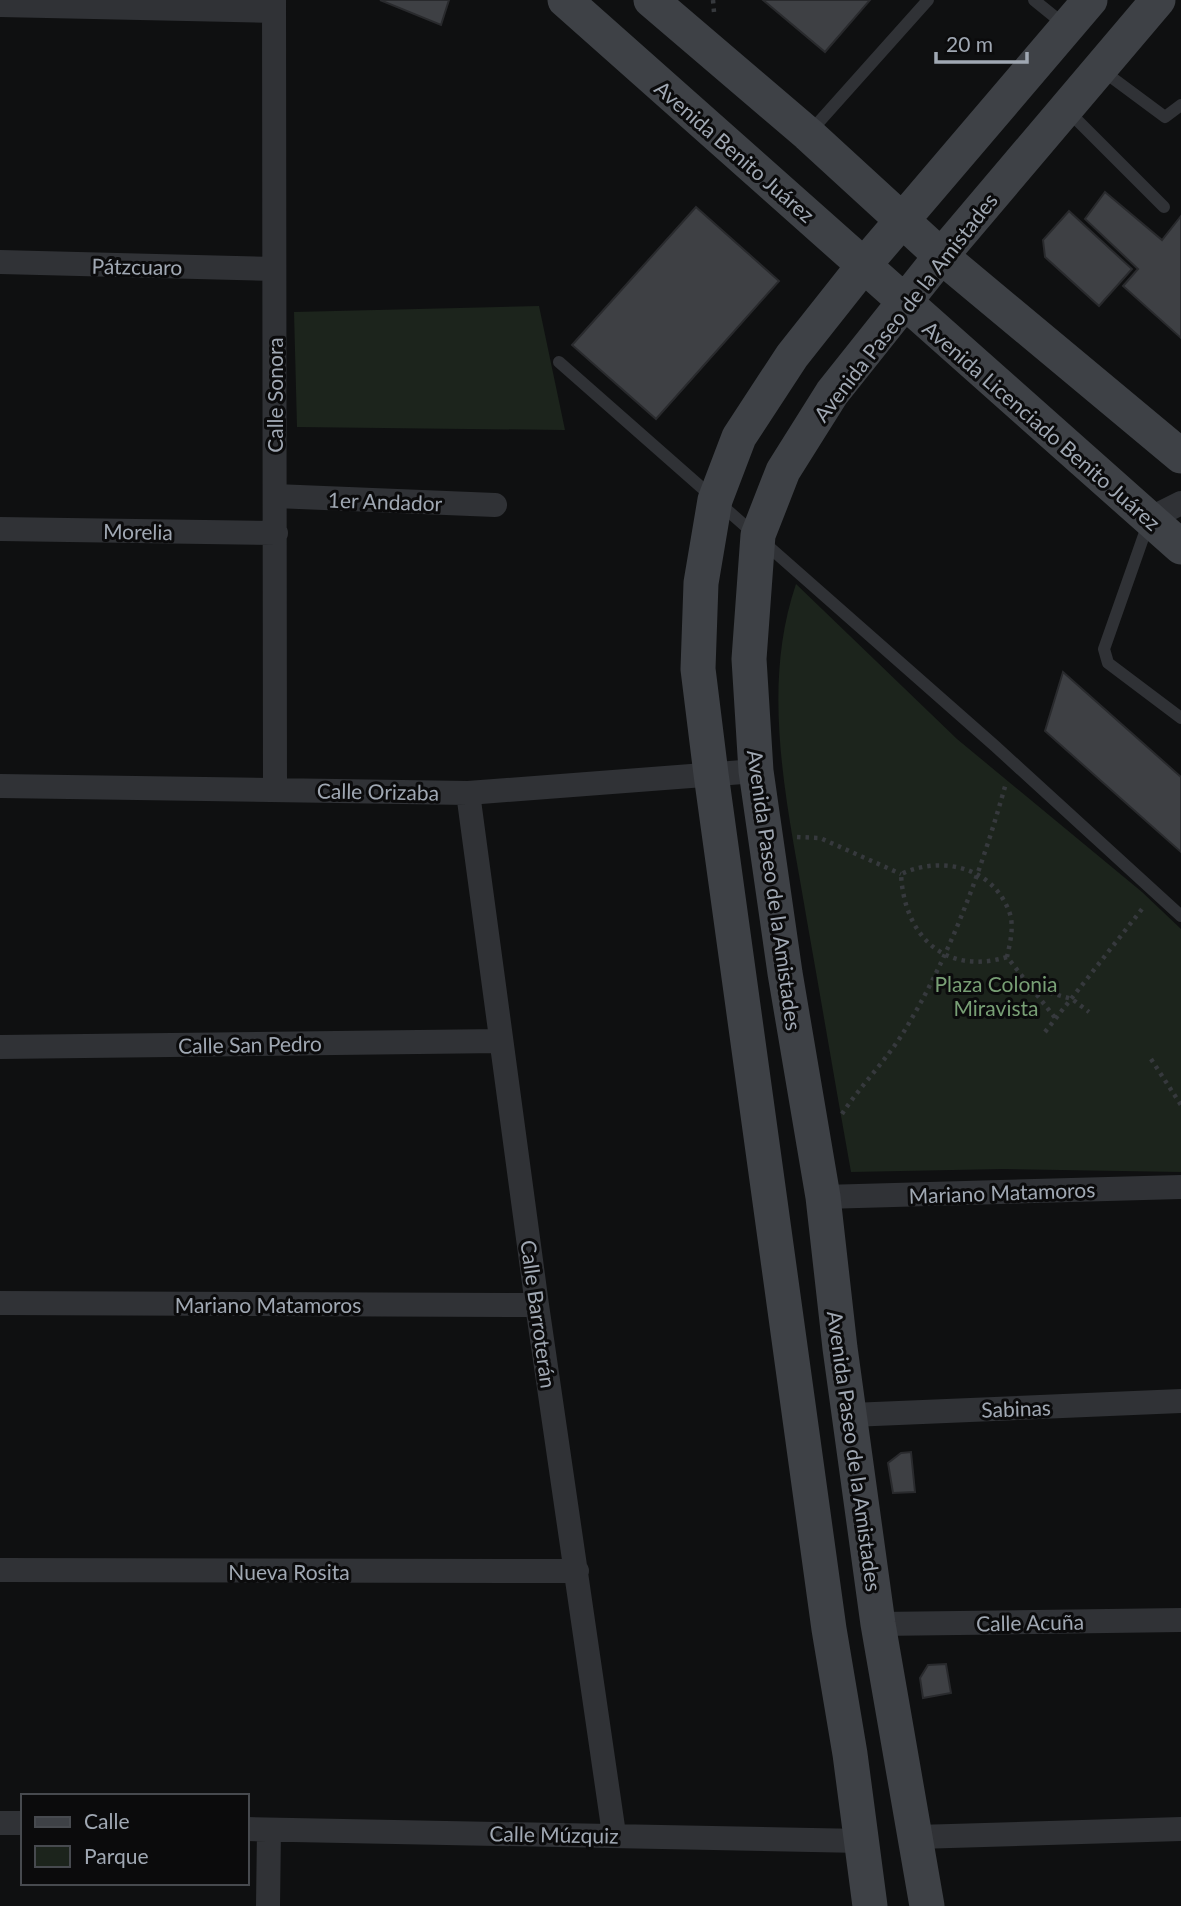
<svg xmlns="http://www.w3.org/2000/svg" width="1181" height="1906" font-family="Lato,sans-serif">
  <rect width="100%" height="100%" fill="#0f1011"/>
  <path fill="#1c241c" d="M539,306l26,124 -268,-3 -3,-115z
    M796,584l161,155 185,153 39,37v243l-178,-3 -152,3c-15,-83 -29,-167 -44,-251 -18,-110 -48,-228 -11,-337z"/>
  <path fill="#3e4044" stroke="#292a2d" stroke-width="2" d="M380,0h69l-8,25z
    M763,0h107l-45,52z
    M1105,192l57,48 19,-24v122l-58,-52 15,-17 -53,-50z
    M696,207l83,74 -123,138 -84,-74z
    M1069,211l63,58 -33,37 -54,-49 -2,-17z
    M1063,672l118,105v75l-136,-121z
    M911,1452l4,40 -22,1 -5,-30 13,-10z
    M946,1664l5,29 -28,5 -3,-20 8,-13z"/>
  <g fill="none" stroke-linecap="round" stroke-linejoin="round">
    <path stroke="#36393d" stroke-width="4.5" stroke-dasharray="3.5 5" stroke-linecap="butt" d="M713,0l1,12
      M797,837l23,1 81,36
      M1007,957c-63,19 -103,-22 -106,-83 41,-19 93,-7 109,40 4,14 0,29 -3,43l49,62
      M1033,988l39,11 17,13
      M1045,1032l97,-123
      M1151,1059l30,46
      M842,1114c18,-28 43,-52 61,-81 47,-76 79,-164 103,-250"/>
    <path stroke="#303236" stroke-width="12" d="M1034,0l32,26
      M1103,71l62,46 16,-12
      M1066,109l98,98
      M810,132l118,-132
      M559,362l436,384 186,170
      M1149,521l-45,128 4,14 73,55"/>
    <path stroke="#303236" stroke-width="24" d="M274,0l1,790
      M0,5l274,6
      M0,262l274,7
      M275,496l220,9
      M1149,519l32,-16
      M0,529l276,4
      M0,786l468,7 288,-22
      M468,793l69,512 77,529
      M0,1047l500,-6
      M823,1197l358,-10
      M0,1303l537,2
      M851,1415l330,-14
      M0,1570l577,1
      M878,1624l303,-4
      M0,1823h23
      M247,1829l615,12
      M917,1837l264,-8
      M268,1906l1,-76"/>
    <path stroke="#3e4146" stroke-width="35" d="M565,0l616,547
      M651,0l157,134 133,122 240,200
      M870,1906l-20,-152 -21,-125 -118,-855 -13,-105 3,-86 14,-83 24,-63 53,-81 72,-91 226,-265
      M927,1906l-49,-282 -38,-276 -17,-151 -38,-224 -29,-202 -7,-112 9,-124 25,-64 49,-78 109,-137 217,-256"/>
  </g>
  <g text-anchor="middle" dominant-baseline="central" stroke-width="6" stroke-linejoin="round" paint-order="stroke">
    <g font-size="21" fill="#a0a8b3" stroke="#0b0b0c">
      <text transform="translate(735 151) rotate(41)">Avenida Benito Juárez</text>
      <text transform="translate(137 266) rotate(1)">Pátzcuaro</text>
      <text transform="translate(905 307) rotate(-52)">Avenida Paseo de la Amistades</text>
      <text transform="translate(274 395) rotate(-90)">Calle Sonora</text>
      <text transform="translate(1042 425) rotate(41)">Avenida Licenciado Benito Juárez</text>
      <text transform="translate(385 501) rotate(2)">1er Andador</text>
      <text transform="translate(138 531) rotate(1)">Morelia</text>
      <text transform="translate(378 791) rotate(1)">Calle Orizaba</text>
      <text transform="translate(775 890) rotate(82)">Avenida Paseo de la Amistades</text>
      <text transform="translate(250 1044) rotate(-1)">Calle San Pedro</text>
      <text transform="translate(1002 1192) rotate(-2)">Mariano Matamoros</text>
      <text x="268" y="1304">Mariano Matamoros</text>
      <text transform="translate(539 1314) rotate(82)">Calle Barroterán</text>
      <text transform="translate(1016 1408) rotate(-2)">Sabinas</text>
      <text transform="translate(855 1451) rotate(82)">Avenida Paseo de la Amistades</text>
      <text x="289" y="1571">Nueva Rosita</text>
      <text transform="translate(1030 1622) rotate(-1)">Calle Acuña</text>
      <text transform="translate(554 1834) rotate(1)">Calle Múzquiz</text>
    </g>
    <g font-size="21" fill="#789f75" stroke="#0b0b0c">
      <text x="996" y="983">Plaza Colonia<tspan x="996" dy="24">Miravista</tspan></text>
    </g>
  </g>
  <rect x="21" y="1794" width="228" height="91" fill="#0b0b0c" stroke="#474a4f" stroke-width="2"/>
  <rect x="35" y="1817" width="35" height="10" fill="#3e4146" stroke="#474a4f" stroke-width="2"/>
  <text x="84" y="1829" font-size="21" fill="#a0a8b3">Calle</text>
  <rect x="35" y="1846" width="35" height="21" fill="#1c241c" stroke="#474a4f" stroke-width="2"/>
  <text x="84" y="1864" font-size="21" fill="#a0a8b3">Parque</text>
  <path d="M936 52v10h91v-10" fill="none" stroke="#a0a8b3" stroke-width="3.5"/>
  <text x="946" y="52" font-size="21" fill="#a0a8b3" stroke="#0b0b0c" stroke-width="5" paint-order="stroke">20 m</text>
</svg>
